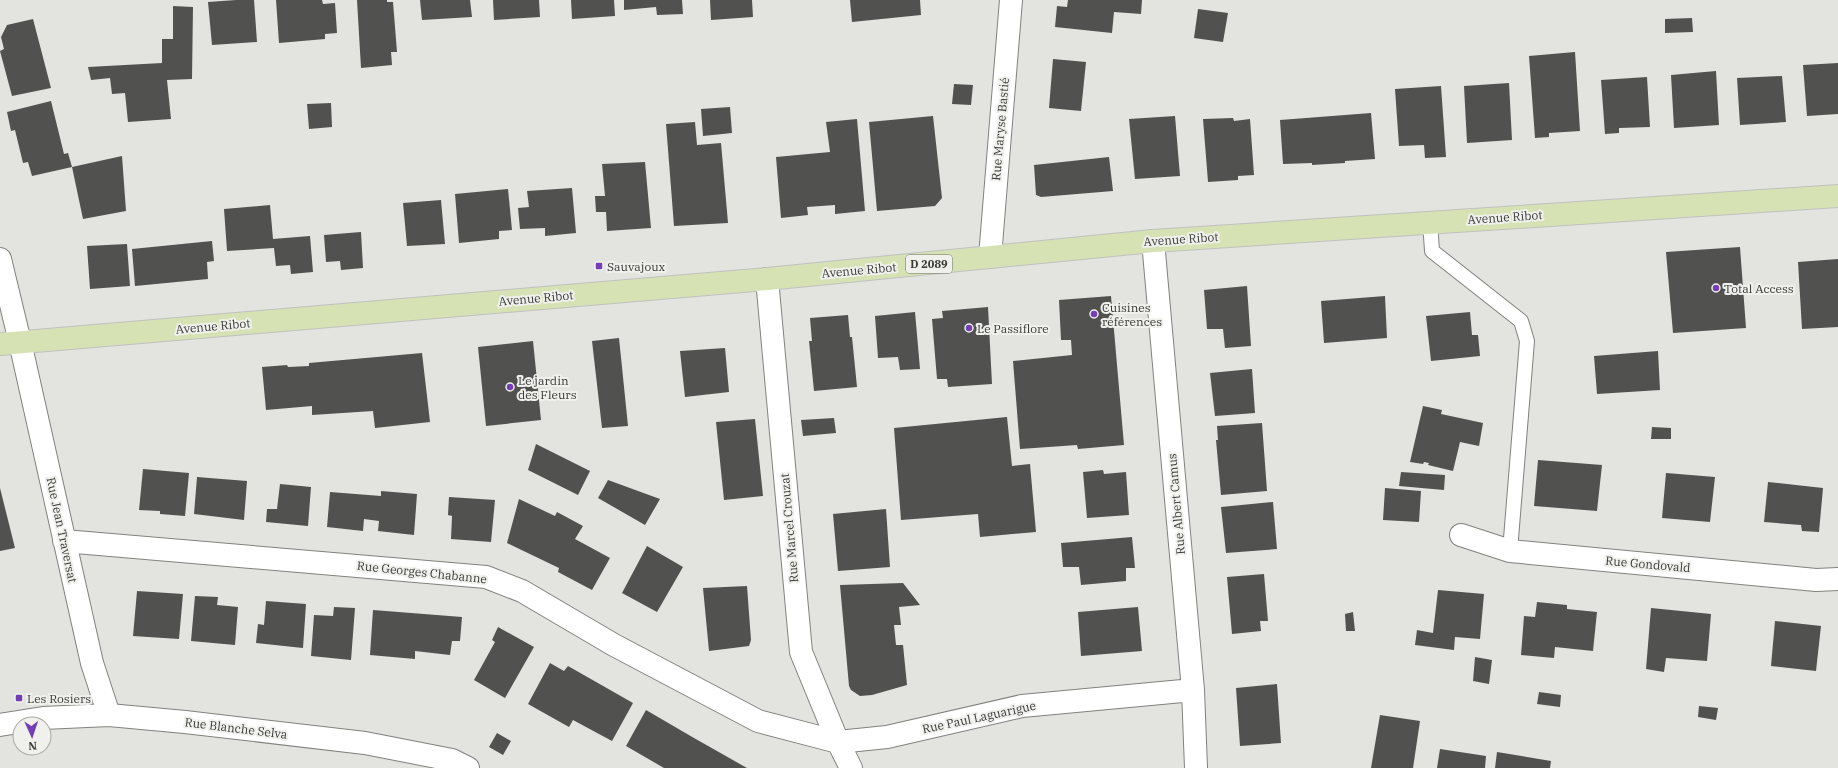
<svg xmlns="http://www.w3.org/2000/svg" width="1838" height="768" font-family="'IBM Plex Serif',serif">
  <rect width="100%" height="100%" fill="#e3e4e0"/>
  <path fill="#51524f" d="M236,0h18l3,42 -45,3 -4,-43z
    M276,0h46l1,4 12,-1 2,30 -12,1v5l-46,4z
    M357,0h30v2h6l4,50h-6l1,13 -31,3z
    M420,0h50l2,17 -50,3z
    M493,0h46l1,17 -46,3z
    M571,0h43l1,16 -43,3z
    M624,0h58l1,14 -26,1 -1,-8 -32,3z
    M710,0h42l1,17 -42,3z
    M850,0h70l1,15 -69,7z
    M1068,0h74l-1,14 -27,-2 -2,21 -57,-6 2,-21 10,1z
    M173,6l20,1 -1,72 -25,1 4,39 -43,3 -3,-29 -13,1 -2,-16 -19,2 -3,-13 74,-4v-24h11z
    M1198,9l30,4 -5,29 -29,-4z
    M1692,18l1,14 -28,1v-14z
    M33,19l18,69 -39,8 -12,-45 4,-2 -3,-12 6,-12z
    M1575,52l5,79 -31,2v4l-14,1 -6,-82z
    M1053,59l33,3 -5,49 -32,-3z
    M1838,63v51l-31,2 -4,-51z
    M1716,71l3,54 -45,3 -3,-53z
    M1782,76l4,46 -46,3 -3,-47z
    M1647,77l3,50 -31,1v5l-14,1 -4,-54z
    M1509,83l3,57 -45,3 -3,-57z
    M954,84l19,1 -2,20 -19,-1z
    M1441,86l5,71 -21,1 -1,-13 -25,1 -4,-57z
    M51,101l13,53 4,-1 4,14 -40,9 -4,-14 -5,1 -8,-33 -4,1 -4,-19z
    M331,103l1,24 -23,2 -2,-25z
    M730,107l2,26 -29,3 -2,-27z
    M1371,113l4,46 -30,2v2l-33,2v-2l-29,1 -3,-44z
    M933,116l9,82 -7,8 -58,5 -8,-89z
    M1175,116l5,60 -45,3 -6,-60z
    M1233,118l1,3 16,-2 4,56 -16,1v4l-30,2 -5,-63z
    M857,119l8,92 -30,3v-9l-28,2 1,8 -27,3 -5,-61 54,-5 -4,-30z
    M695,122l2,23 24,-2 7,80 -54,3 -8,-102z
    M122,156l4,55 -43,8 -11,-52z
    M1109,157l4,34 -72,6 -5,-2 -2,-30z
    M645,162l6,66 -44,3 -1,-19h-10l-1,-16h10l-3,-32z
    M572,188l4,45 -31,3v-8l-25,1 -2,-21 11,-1 -2,-16z
    M508,189l4,41 -13,1v8l-40,4 -4,-49z
    M441,200l4,44 -38,2 -4,-43z
    M270,205l3,34 37,-3 3,36 -22,2 -1,-9 -14,1 -2,-18 -47,3 -3,-42z
    M361,232l2,36 -22,2 -1,-9 -14,1 -2,-27z
    M212,241l2,20 -7,1 1,17 -73,7 -3,-37z
    M127,244l3,42 -40,3 -3,-43z
    M1740,247l6,81 -73,5 -7,-81z
    M1838,259v68l-36,2 -4,-67z
    M1247,286l4,60 -26,2 -2,-19h-16l-3,-39z
    M1111,296l13,149 -46,4 -1,-4 -57,4 -7,-88 59,-6 -1,-15h-10l-2,-40z
    M1385,296l2,42 -63,5 -3,-42z
    M988,307l4,77 -44,3 -1,-8h-10l-5,-60 11,-1 -1,-7z
    M915,312l5,57 -20,1 -2,-13 -20,1 -3,-42z
    M1470,312l2,23h6l2,21 -49,5 -5,-45z
    M848,315l2,22h2l5,50 -43,4 -5,-50h3l-2,-23z
    M619,338l9,88 -26,2 -10,-87z
    M533,341l8,79 -55,6 -8,-79z
    M725,348l4,44 -44,5 -5,-46z
    M1658,351l2,39 -63,4 -3,-38z
    M422,353l8,69 -55,6 -2,-17 -61,4v-9l-46,4 -4,-43 25,-2 1,2 21,-1v-3z
    M1252,369l3,44 -40,3 -5,-43z
    M1423,406l19,4 -1,4 42,9 -4,23 -19,-4 -7,29 -25,-6 1,-2 -5,-1 -1,2 -13,-2z
    M1007,417l5,49 18,-2 6,68 -56,5 -2,-23 -77,6 -7,-92z
    M834,418l2,15 -33,3 -2,-16z
    M755,419l8,77 -39,4 -8,-78z
    M1262,423l5,68 -46,4 -5,-55h2l-1,-14z
    M1652,427l19,1v11h-20z
    M536,444l54,27 -12,24 -50,-25z
    M1538,460l64,5 -5,46 -63,-5z
    M143,469l46,4 -4,43 -25,-2v-3l-21,-1z
    M1103,470l1,4 22,-2 3,43 -42,3 -4,-46z
    M1401,472l44,3 -1,15 -45,-4z
    M1666,473l49,4 -5,45 -48,-4z
    M197,477l50,4 -3,39 -50,-6z
    M608,480l52,19 -15,26 -47,-27z
    M1768,482l55,6 -4,44 -17,-1 -1,-6 -37,-3z
    M280,484l31,3 -3,39 -42,-4 1,-13h10z
    M0,488l15,60 -15,3z
    M1385,488l36,3 -2,31 -36,-2z
    M381,491l36,3 -3,41 -36,-4 1,-10 -15,-2 -1,12 -36,-4 3,-35 51,4z
    M449,497l46,3 -4,42 -40,-3 1,-23 -4,-1z
    M519,499l36,17 2,-4 26,14 -8,13 35,19 -18,32 -34,-18 1,-4 -52,-25z
    M1273,502l4,47 -51,4 -5,-46z
    M886,509l4,58 -52,4 -5,-57z
    M1132,537l3,31h-9v13l-45,4 -2,-18h-16l-2,-24z
    M647,546l36,21 -26,45 -35,-19z
    M1264,574l4,47h-8l1,10 -29,3 -5,-57z
    M903,583l17,22 -21,2 2,18h-7l2,20h7l4,40 -35,10 -12,1 -9,-6 -2,-4 -9,-101z
    M747,586l4,54 -2,6 -40,5 -6,-63z
    M1438,590l46,4 -4,45 -25,-2 -1,13 -39,-5 2,-15 16,3z
    M137,591l46,3 -4,45 -46,-3z
    M195,596l23,1 -1,8 21,2 -3,38 -44,-4z
    M266,601l40,3 -3,44 -47,-5 2,-19 6,1z
    M1537,602l30,3v4l30,3 -4,39 -38,-4 -1,11 -33,-3 3,-39 11,1z
    M334,607l21,1 -4,52 -40,-4 3,-41 19,1z
    M1138,607l4,44 -61,5 -3,-44z
    M1651,608l60,6 -4,47 -41,-3 -2,14 -18,-3z
    M373,610l89,7 -2,24h-8l-2,14 -35,-4v8l-45,-4z
    M1353,612l2,19h-9l-1,-17z
    M1775,621l46,5 -5,45 -45,-5z
    M498,627l36,20 -29,51 -31,-18 21,-38 -3,-2z
    M1475,657l17,3 -3,24 -16,-3z
    M550,663l14,8 4,-5 65,37 -21,38 -39,-21 -4,7 -41,-23z
    M1277,684l4,59 -41,3 -4,-58z
    M1539,692l22,3 -1,12 -23,-3z
    M1699,706l19,2 -2,12 -18,-3z
    M646,710l48,28 53,30h-83l-38,-22z
    M1380,715l40,6 -7,47h-42z
    M497,733l14,8 -8,14 -14,-8z
    M1440,749l46,7 -1,12h-48z
    M1497,752l54,9 -1,7h-55z"/>
  <g fill="none" stroke-linecap="round" stroke-linejoin="round">
    <g stroke="#81827e" stroke-width="16">
      <path id="lane" d="M1430,221l2,30 89,70 6,20 -17,210"/>
    </g>
    <g stroke="#81827e" stroke-width="24">
      <path id="street" d="M1153,241l40,449 3,78
        M990,257l21,-257
        M0,259l20,83 72,321 17,52
        M767,279l34,373 37,90 13,26
        M1461,535l49,16 306,29 22,-1
        M64,541l422,36 36,14 92,54 144,76 80,21 49,-5 135,-31 171,-16
        M0,725l43,-7 66,-3 76,7 180,21 87,17 16,8"/>
    </g>
    <g stroke="#c0c0c0" stroke-width="24">
      <path id="primary" d="M0,344l767,-65 386,-38 685,-45"/>
    </g>
    <use href="#lane" stroke="#fff" stroke-width="14"/>
    <use href="#street" stroke="#fff" stroke-width="22"/>
    <use href="#primary" stroke="#d6e2b4" stroke-width="22"/>
  </g>
  <g fill="#743eb5" stroke="#f0f1ed" stroke-width="1.5">
    <rect x="595" y="262" width="8" height="8" rx="2"/>
    <circle cx="1716" cy="288" r="4"/>
    <circle cx="1094" cy="314" r="4"/>
    <circle cx="969" cy="328" r="4"/>
    <circle cx="510" cy="387" r="4"/>
    <rect x="15" y="694" width="8" height="8" rx="2"/>
  </g>
  <g text-anchor="middle" dominant-baseline="central" stroke-width="4" stroke-linejoin="round" paint-order="stroke">
    <rect fill="#f0f1ed" stroke="#71716f" stroke-width="1" x="906" y="255" width="46" height="18" rx="3"/>
    <g font-size="11" font-weight="bold" fill="#3a3a39">
      <text x="929" y="264">D 2089</text>
    </g>
    <g font-size="12" fill="#3a3a39" stroke="#f0f1ed">
      <text transform="translate(1000 129) rotate(-85)">Rue Maryse Bastié</text>
      <text transform="translate(1505 217) rotate(-4)">Avenue Ribot</text>
      <text transform="translate(1181 239) rotate(-4)">Avenue Ribot</text>
      <text transform="translate(859 270) rotate(-5)">Avenue Ribot</text>
      <text transform="translate(536 298) rotate(-5)">Avenue Ribot</text>
      <text transform="translate(213 326) rotate(-5)">Avenue Ribot</text>
      <text transform="translate(1176 504) rotate(-95)">Rue Albert Camus</text>
      <text transform="translate(789 528) rotate(-95)">Rue Marcel Crouzat</text>
      <text transform="translate(62 530) rotate(78)">Rue Jean Traversat</text>
      <text transform="translate(1648 564) rotate(5)">Rue Gondovald</text>
      <text transform="translate(422 572) rotate(6)">Rue Georges Chabanne</text>
      <text transform="translate(979 717) rotate(-12)">Rue Paul Laguarigue</text>
      <text transform="translate(236 728) rotate(7)">Rue Blanche Selva</text>
    </g>
    <g font-size="12" fill="#3a3a39" stroke="#f0f1ed" text-anchor="start">
      <text x="607" y="266">Sauvajoux</text>
      <text x="1724" y="288">Total Access</text>
      <text x="1102" y="307">Cuisines<tspan x="1102" dy="14">références</tspan></text>
      <text x="977" y="328">Le Passiflore</text>
      <text x="518" y="380">Le jardin<tspan x="518" dy="14">des Fleurs</tspan></text>
      <text x="27" y="698">Les Rosiers</text>
    </g>
  </g>
  <g transform="translate(32 736) rotate(177)"><circle r="19" fill="#f0f1ed" stroke="#a7a8a5"/>
  <path d="M0-3L7 15L0 10L-7 15Z" fill="#743eb5"/>
  <text y="-6" font-size="11" font-weight="bold" text-anchor="middle" fill="#3a3a39">N</text>
  </g>
</svg>
